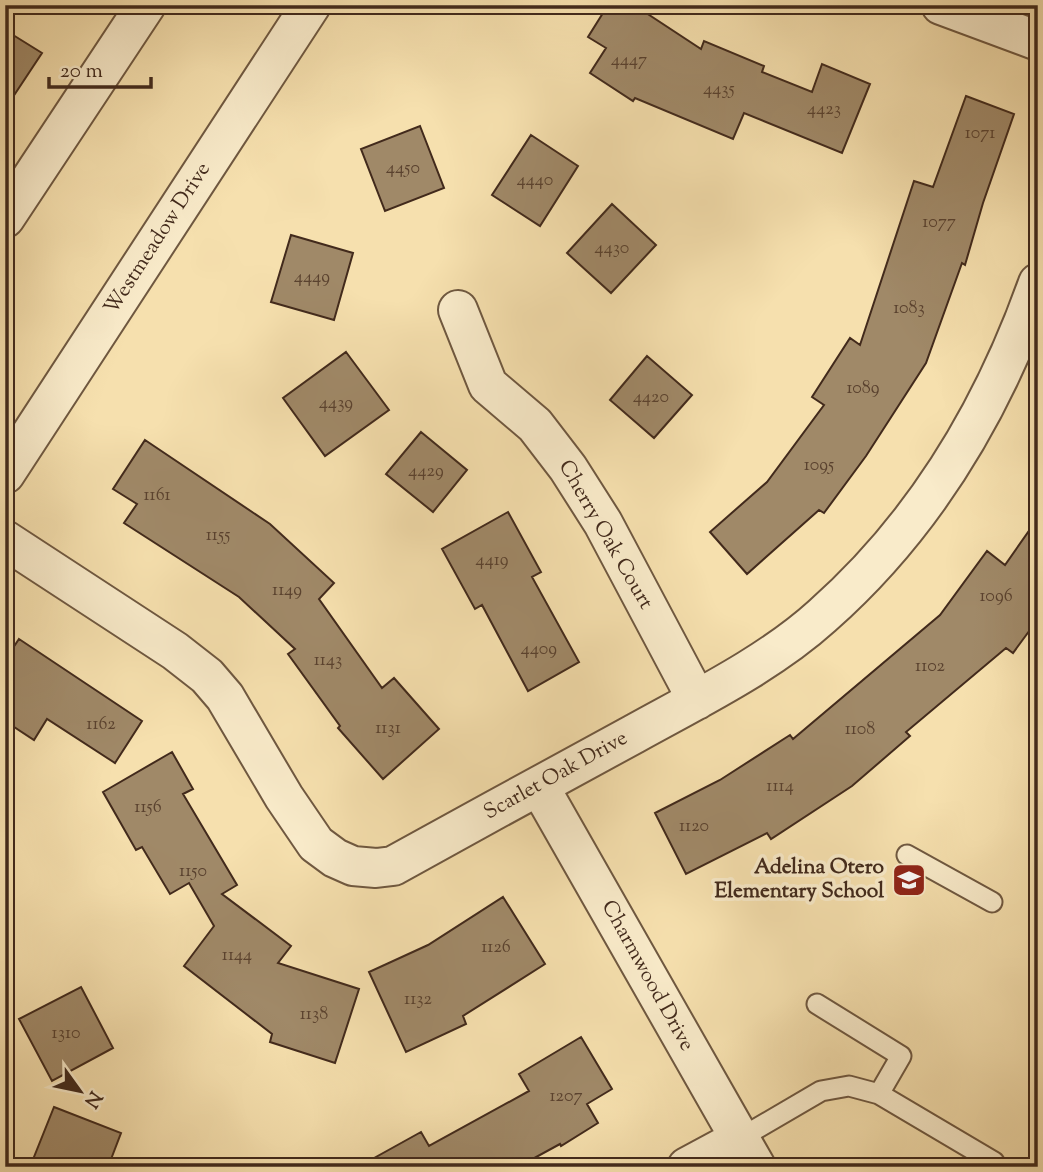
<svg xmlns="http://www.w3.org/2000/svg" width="1043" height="1172" font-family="'Sorts Mill Goudy',serif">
  <rect width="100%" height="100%" fill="#f6e0ae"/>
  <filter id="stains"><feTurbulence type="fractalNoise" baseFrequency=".00286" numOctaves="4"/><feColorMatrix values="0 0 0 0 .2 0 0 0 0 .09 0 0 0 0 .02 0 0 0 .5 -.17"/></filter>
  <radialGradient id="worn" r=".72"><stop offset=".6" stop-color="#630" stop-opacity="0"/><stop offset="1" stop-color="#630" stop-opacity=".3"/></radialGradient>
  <path fill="#a08968" stroke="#422a1c" stroke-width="2" d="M608,5h26l67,44 3,-8 60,25 -2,6 50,20 10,-28 48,20 -28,69 -98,-40 -11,26 -98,-41 -2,3 -43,-28 16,-25 -18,-11z
    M5,30l37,23 -37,56z
    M966,96l48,18 -31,89 -18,62 -3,-2 -36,100 -60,93 -42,57 -5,-3 -72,64 -37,-42 57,-50 57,-77 -12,-8 38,-59 10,7 54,-164 19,6z
    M420,126l24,62 -59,23 -24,-62z
    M531,135l47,31 -38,60 -48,-31z
    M612,204l44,41 -45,48 -44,-40z
    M291,235l62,18 -19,67 -63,-18z
    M346,352l43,58 -64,46 -42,-58z
    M647,356l45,39 -38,43 -44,-38z
    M421,432l46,38 -34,42 -47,-38z
    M145,440l125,84 64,59 -15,16 63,89 12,-10 45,51 -56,50 -45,-51 2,-2 -52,-72 7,-5 -56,-52 -115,-74 13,-19 -24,-15z
    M508,512l33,60 -9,5 47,85 -51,29 -46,-86 -7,4 -33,-60z
    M1038,518v101l-25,34 -7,-5 -100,84 4,4 -58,50 -81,53 -4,-6 -81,41 -31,-61 65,-33 70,-45 3,4 147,-124 47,-64 18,14z
    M19,639l123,82 -27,42 -68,-44 -13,21 -29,-19v-61z
    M172,752l21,37 -10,5 54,91 -15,9 69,52 -13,17 81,26 -24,74 -65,-21 2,-8 -88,-68 30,-40 -25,-43 -19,11 -28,-47 -6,3 -33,-58z
    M503,897l42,67 -82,52 3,8 -60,28 -37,-80 59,-27z
    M81,987l32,61 -61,33 -33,-62z
    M581,1037l31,52 -25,15 11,19 -37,23 -1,-2 -42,23h-160l63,-35 8,14 100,-55 -10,-17z
    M54,1107l67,26 -13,34h-78z"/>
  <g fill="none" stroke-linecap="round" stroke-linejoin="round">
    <g stroke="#6f5840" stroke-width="23">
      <path id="service" d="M907,855l85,47
        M817,1004l84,52 -22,38
        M739,1139l82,-48 28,-5 30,8 115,68"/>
    </g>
    <g stroke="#6f5840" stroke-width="42">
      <path id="minor" d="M941,5l97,36
        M5,218l141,-213
        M458,310l30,75 47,40 33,43 35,55 94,177
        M5,540l170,111 32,25 18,21 59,100 32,47 19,14 18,8 23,2 17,-2c80,-44 161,-89 241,-132 63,-35 135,-70 188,-118 102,-90 171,-206 216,-333
        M539,786l217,381
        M687,1167l52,-28"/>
    </g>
    <g stroke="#6f5840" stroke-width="42">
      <path id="tertiary" d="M5,474l306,-469"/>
    </g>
    <use href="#service" stroke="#f9ebca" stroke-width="19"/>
    <use href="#minor" stroke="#f9ebca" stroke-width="38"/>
    <use href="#tertiary" stroke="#f9ebca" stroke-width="38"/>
  </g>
  <defs>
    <g id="school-square" transform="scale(1.75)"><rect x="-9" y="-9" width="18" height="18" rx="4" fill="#8f2418" stroke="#f9ebca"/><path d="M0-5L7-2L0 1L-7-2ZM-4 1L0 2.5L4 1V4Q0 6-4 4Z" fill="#fff"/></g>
  </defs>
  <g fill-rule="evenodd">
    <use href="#school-square" x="909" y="880"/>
  </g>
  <g text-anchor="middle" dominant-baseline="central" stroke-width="7" stroke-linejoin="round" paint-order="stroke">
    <g font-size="18" fill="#5a422f">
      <text x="629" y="61">4447</text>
      <text x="719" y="90">4435</text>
      <text x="824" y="110">4423</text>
      <text x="980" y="134">1071</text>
      <text x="403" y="169">4450</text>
      <text x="535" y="181">4440</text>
      <text x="939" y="223">1077</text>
      <text x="612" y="249">4430</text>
      <text x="312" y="278">4449</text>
      <text x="909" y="309">1083</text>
      <text x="863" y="389">1089</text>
      <text x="651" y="398">4420</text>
      <text x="336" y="404">4439</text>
      <text x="819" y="466">1095</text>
      <text x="426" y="472">4429</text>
      <text x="157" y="496">1161</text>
      <text x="218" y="536">1155</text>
      <text x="492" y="561">4419</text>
      <text x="287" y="591">1149</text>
      <text x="996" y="597">1096</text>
      <text x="539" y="650">4409</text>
      <text x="328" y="661">1143</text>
      <text x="930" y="667">1102</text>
      <text x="101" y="725">1162</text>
      <text x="388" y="729">1131</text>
      <text x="860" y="730">1108</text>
      <text x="780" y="787">1114</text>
      <text x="148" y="808">1156</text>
      <text x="694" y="827">1120</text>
      <text x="193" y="872">1150</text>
      <text x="496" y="948">1126</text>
      <text x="237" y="956">1144</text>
      <text x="418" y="1000">1132</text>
      <text x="314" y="1015">1138</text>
      <text x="66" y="1034">1310</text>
      <text x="566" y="1097">1207</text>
    </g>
    <g font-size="21" fill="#422a1c" stroke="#f9ebca">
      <text transform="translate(158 239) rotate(-57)">Westmeadow Drive</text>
      <text transform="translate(605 535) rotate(60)">Cherry Oak Court</text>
      <text transform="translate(556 776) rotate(-29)">Scarlet Oak Drive</text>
      <text transform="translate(647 976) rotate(61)">Charmwood Drive</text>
    </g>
    <g font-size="21" font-weight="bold" fill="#422a1c" stroke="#f9ebca" text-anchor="end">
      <text x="884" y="868">Adelina Otero<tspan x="884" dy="24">Elementary School</tspan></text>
    </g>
  </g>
  <rect width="1043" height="1172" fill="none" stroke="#f6e0ae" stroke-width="28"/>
  <rect x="7" y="7" width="1029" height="1158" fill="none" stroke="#422a1c" stroke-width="3.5"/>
  <rect x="14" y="14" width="1015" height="1144" fill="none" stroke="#422a1c" stroke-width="2"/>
  <g transform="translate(80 1091) rotate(123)" stroke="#f9ebca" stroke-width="5" paint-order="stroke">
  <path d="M0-5L12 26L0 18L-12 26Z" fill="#422a1c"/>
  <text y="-10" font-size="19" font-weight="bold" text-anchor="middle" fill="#422a1c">N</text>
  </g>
  <path d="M49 77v10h102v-10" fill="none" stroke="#422a1c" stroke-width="3.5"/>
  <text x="60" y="77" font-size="21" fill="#422a1c" stroke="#f9ebca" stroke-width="5" paint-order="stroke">20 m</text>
  <rect width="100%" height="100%" filter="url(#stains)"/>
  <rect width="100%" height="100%" fill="url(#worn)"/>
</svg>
